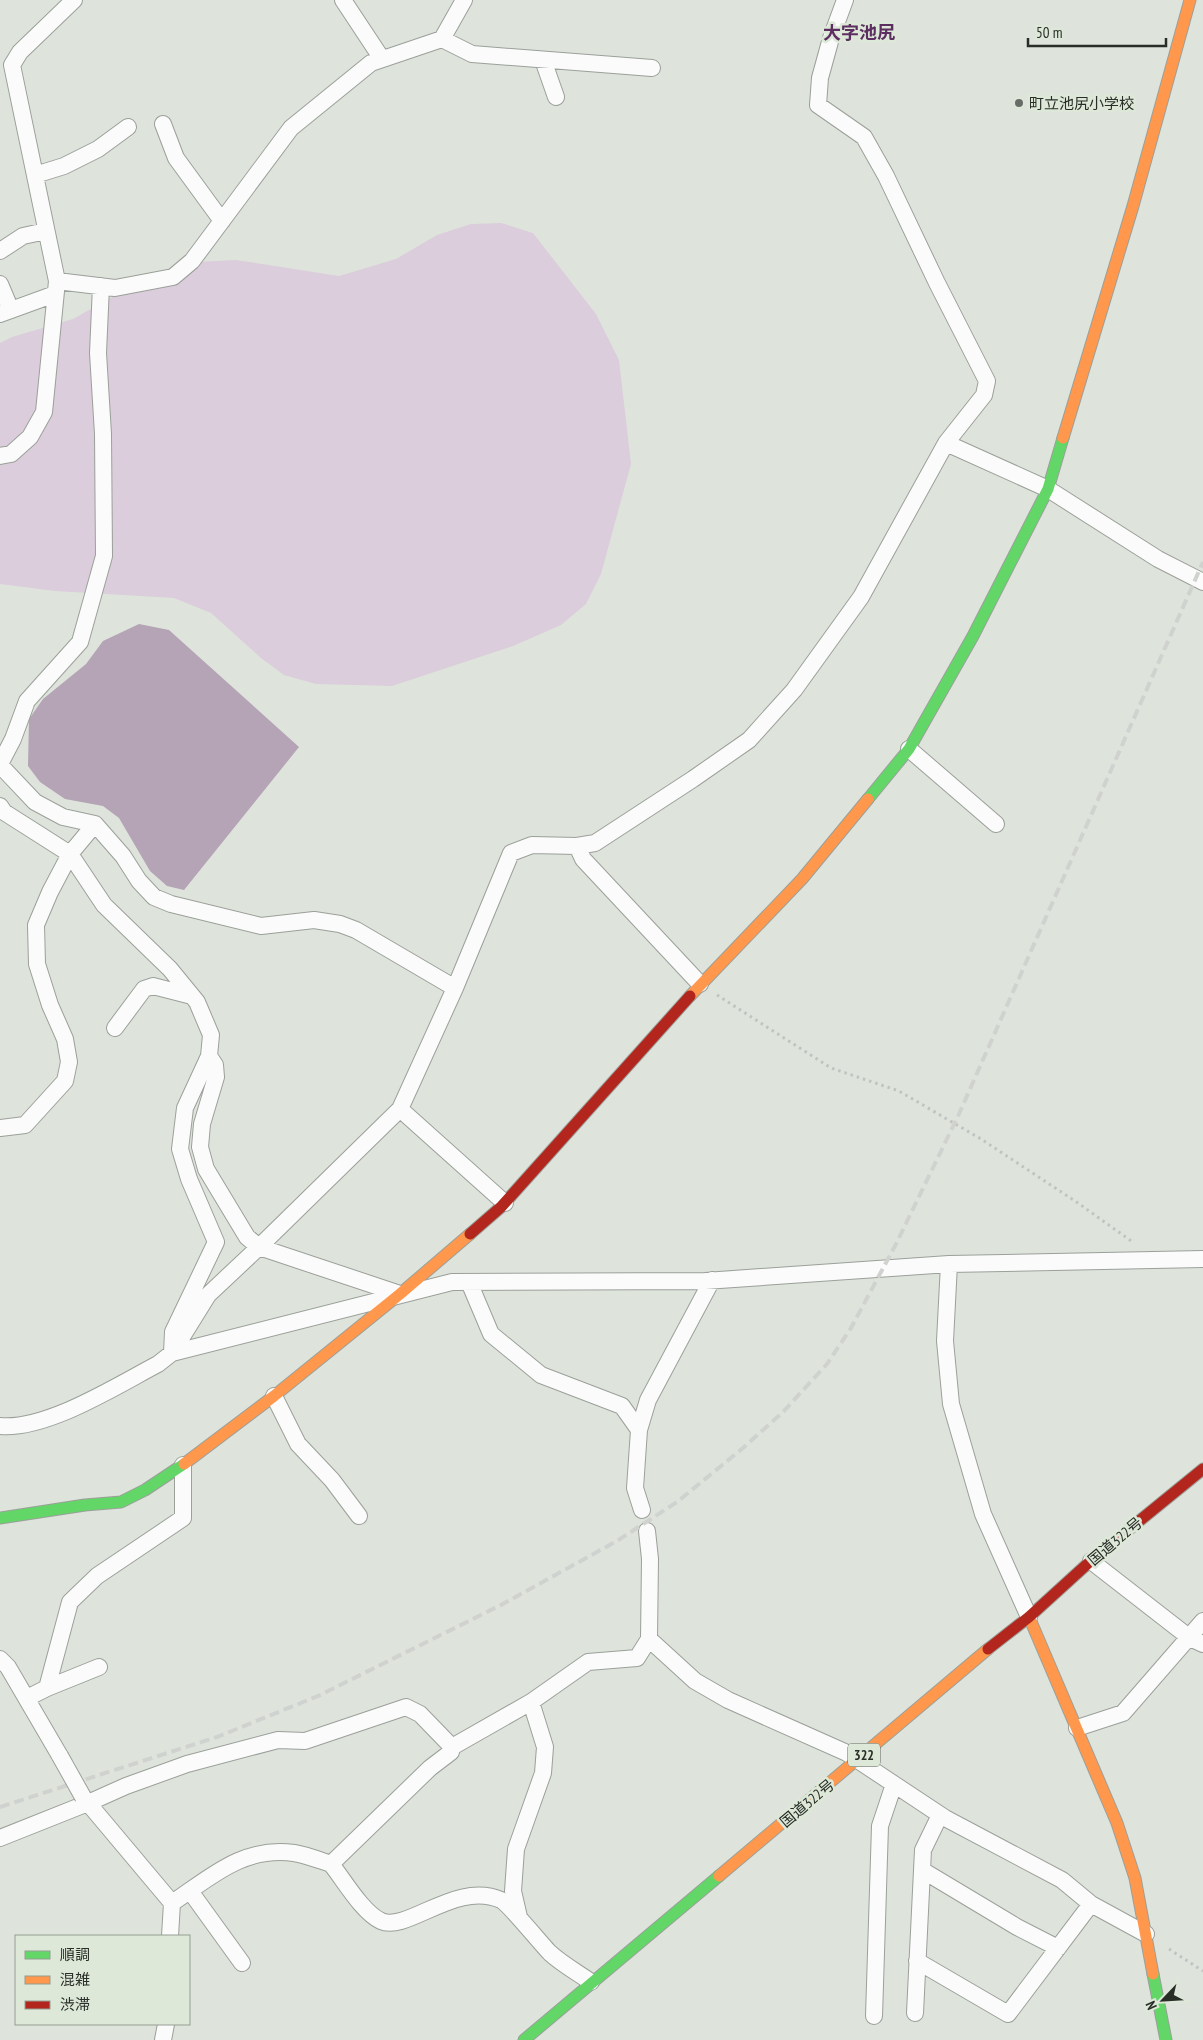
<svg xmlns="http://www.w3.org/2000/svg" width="1203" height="2040" font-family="'PT Sans Narrow','Noto Sans JP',sans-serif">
  <rect width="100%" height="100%" fill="#dee4dc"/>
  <path fill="#dbcddb" d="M501,223l32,10 63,81 23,46 12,104 -30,110 -15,30 -25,21 -48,21 -121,40 -76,-2 -32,-9 -23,-17 -50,-45 -37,-15 -119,-7 -55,-7v-241l12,-6 61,-18 82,-46 40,-11 41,-2 103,16 57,-17 41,-24 34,-11z"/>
  <path fill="#b5a3b6" d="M139,624l30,6 130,117 -115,143 -17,-4 -17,-15 -31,-53 -16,-12 -38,-7 -25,-17 -12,-16 1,-47 14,-20 43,-35 17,-23z"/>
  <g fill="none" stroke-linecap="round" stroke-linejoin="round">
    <g stroke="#9ba09a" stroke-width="18">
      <path id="street" d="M343,0l39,59
        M442,39l30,15 180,14
        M543,60l13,37
        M163,124l13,34 46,63
        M35,175l29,-9 34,-17 30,-22
        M0,251l23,-15 23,-5
        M57,281l58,7 58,-11 19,-16 99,-133 80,-65 71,-24 22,-39
        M0,284l11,26
        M0,314l55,-20
        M946,443l102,46 110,70 45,23
        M0,456l11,-2 19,-17 14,-25 13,-131 -45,-216 8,-13 54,-52
        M909,749l87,75
        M0,764l13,-25 14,-38 53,-59 24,-86 -1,-122 -5,-81 3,-67
        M0,765l35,37 28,15 32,7 28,32 16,25 15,16 17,7 90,22 53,-6 26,4 16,6 99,58 56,-135 21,-8 45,1 18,-3 98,-64 56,-39 45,-50 67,-93 85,-154 38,-48 3,-14 -50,-98 -51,-107 -22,-39 -46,-32 2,-27 11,-40 14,-38
        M0,806l4,6 66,42 34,51 66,64 27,33 14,33 -2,21 -24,52 -5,41 9,30 27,63 -43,90 -1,21
        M577,846l6,13 117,125
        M115,1028l29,-39 9,-3 39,10
        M400,1109l105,94
        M0,1128l25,-3 40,-44 4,-19 -4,-23 -15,-34 -13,-41 -1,-39 14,-33 20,-38 25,-30
        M949,1264l-4,77 6,63 32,110 46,103
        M469,1282l22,52 50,41 81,31 17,24
        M400,1294l-141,-47 141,-138 55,-121
        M172,1353l280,-71 253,-1 244,-17 254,-5
        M274,1396l24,48 34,36 27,36
        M0,1426c47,4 116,-40 158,-62l14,-11 36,-58 51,-48 -12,-10 -41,-68 -6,-22 2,-23 14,-47 -1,-12 -6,-9
        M642,1510l-7,-22 4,-58 9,-30 64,-120
        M647,1531l3,28 -1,80
        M1091,1561l99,77 13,6
        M0,1659l8,8 52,89
        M47,1688l52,-21
        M27,1698l20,-10 23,-86 27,-26 86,-58v-53
        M1077,1728l46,-15 80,-92
        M83,1797l89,106 -2,33
        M0,1838l88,-35 38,-17 61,-22 91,-24 27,1 101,-34 14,7 32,33
        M331,1864c13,16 31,48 50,57 26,12 75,-41 120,-21 8,4 40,44 49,53 12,11 28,20 41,29
        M922,1870l95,57 41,21
        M190,1891l52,72
        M172,1903c39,-26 71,-57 122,-50 12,2 25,7 37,11l99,-96 21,-16 1,-5 79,-45 57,-40 49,-4 12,-19 46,42 33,19 119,53 98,65 117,62 29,24 55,30
        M519,1917l-6,-26 3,-42 27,-76 2,-26 -14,-45
        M917,1961l91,53 83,-110
        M915,2013l8,-163 17,-35
        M874,2016l6,-190 14,-42
        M163,2040l3,-16"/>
    </g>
    <g stroke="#9ba09a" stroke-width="13">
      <path id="fast" d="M868,799l41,-50 64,-113 75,-147 15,-51
        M0,1518l85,-13 36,-3 24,-12 39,-26
        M1153,1974l13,66
        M524,2040l195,-164"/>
    </g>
    <g stroke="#9ba09a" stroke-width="13">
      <path id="slow" d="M1063,438l70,-232 57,-206
        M690,996l112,-117 66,-80
        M184,1464l90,-68 126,-102 70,-60
        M1029,1617l88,206 18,55 18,96
        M719,1876l269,-227"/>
    </g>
    <g stroke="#9ba09a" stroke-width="13">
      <path id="jam" d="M470,1234l31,-27 189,-211
        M988,1649l41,-32 66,-60 108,-88"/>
    </g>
    <path stroke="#c1c3c0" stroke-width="3" stroke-dasharray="2.5 4" stroke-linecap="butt" d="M717,995l114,73 68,23 82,48 97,64 56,40
      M1169,1949l34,22"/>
    <use href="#street" stroke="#fafbfa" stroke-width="16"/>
    <use href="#fast" stroke="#63d668" stroke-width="11"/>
    <use href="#slow" stroke="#ff974d" stroke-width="11"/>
    <use href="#jam" stroke="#b3261e" stroke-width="11"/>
    <path stroke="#d0d2cf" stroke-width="4" stroke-dasharray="10 5" stroke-linecap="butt" d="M0,1807l217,-70 101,-41 183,-91 116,-64 60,-39 66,-54 40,-36 44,-48 24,-36 45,-84 63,-130 244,-552"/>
    <g stroke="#9ba09a" stroke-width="18" stroke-linecap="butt">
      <path id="street-bridge" d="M60,1756l23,41"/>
    </g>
    <use href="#street-bridge" stroke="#fafbfa" stroke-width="16"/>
  </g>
  <circle fill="#686d67" stroke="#dde8d8" stroke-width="2" cx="1019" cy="103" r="5"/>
  <g text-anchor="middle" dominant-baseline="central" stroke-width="5" stroke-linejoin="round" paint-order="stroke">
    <rect fill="#dde8d8" stroke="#5f655d" stroke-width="1" x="848" y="1743.5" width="32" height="23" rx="4"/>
    <g font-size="14" font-weight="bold" fill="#292d28">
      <text x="864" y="1755">322</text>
    </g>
    <g font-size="15" fill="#292d28" stroke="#dde8d8" text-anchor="start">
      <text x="1029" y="103">町立池尻小学校</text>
    </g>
    <g font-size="15" fill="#292d28" stroke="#dde8d8">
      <text transform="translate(1115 1541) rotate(-40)">国道322号</text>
      <text transform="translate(807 1803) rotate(-40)">国道322号</text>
    </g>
    <g font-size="18" font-weight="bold" fill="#5d2e60" stroke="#dde8d8">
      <text x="859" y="32">大字池尻</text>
    </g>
  </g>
  <rect x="15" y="1935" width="175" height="90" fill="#dde8d8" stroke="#959d92"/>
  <rect x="25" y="1951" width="25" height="8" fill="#63d668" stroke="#959d92"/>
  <text x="60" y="1960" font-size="15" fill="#292d28">順調</text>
  <rect x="25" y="1976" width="25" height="8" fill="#ff974d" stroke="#959d92"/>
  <text x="60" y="1985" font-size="15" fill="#292d28">混雑</text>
  <rect x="25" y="2001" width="25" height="8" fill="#b3261e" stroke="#959d92"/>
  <text x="60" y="2010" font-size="15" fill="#292d28">渋滞</text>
  <g transform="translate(1163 2000) rotate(245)" stroke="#dde8d8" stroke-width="4" paint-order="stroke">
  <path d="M0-4L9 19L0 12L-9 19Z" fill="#292d28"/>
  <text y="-8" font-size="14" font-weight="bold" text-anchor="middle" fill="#292d28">N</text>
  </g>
  <path d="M1028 38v8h138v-8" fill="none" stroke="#292d28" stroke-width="2.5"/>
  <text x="1036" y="38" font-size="15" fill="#292d28" stroke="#dde8d8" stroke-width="4" paint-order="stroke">50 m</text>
</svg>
